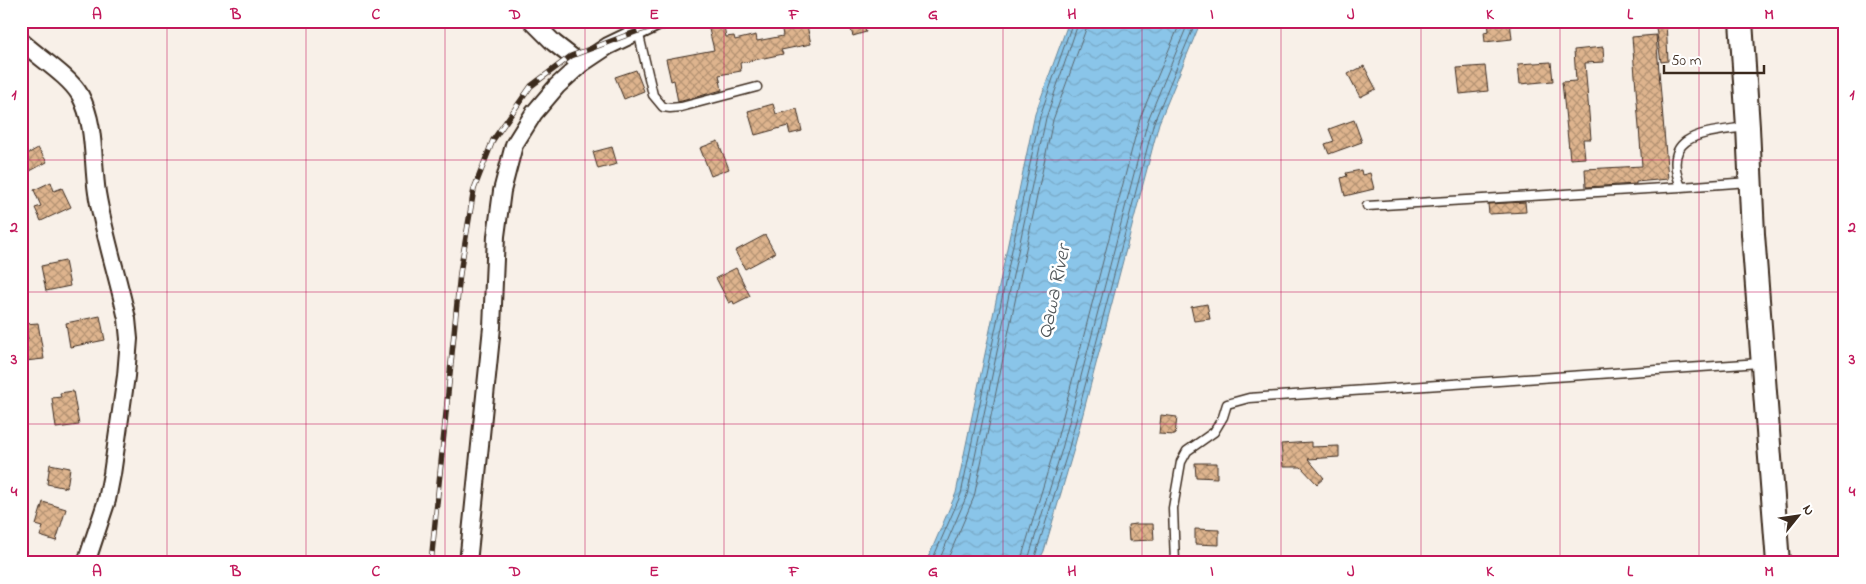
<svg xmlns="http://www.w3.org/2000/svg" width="1866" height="584" font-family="'Indie Flower',sans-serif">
  <defs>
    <pattern id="water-waves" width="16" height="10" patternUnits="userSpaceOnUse" patternTransform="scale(1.25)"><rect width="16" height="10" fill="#8ac5e9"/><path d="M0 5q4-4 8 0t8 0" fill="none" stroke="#78a9c7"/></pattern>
    <pattern id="building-cross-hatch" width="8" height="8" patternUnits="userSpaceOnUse" patternTransform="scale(1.25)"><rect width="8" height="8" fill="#deb48e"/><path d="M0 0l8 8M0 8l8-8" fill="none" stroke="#b59373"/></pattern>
  </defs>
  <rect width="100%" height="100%" fill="#f8f0e8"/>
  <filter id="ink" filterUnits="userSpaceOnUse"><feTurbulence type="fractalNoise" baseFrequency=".02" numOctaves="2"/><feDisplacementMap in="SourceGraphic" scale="10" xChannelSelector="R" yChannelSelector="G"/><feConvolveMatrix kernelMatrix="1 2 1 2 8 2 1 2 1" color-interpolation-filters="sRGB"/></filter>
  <g filter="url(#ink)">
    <path fill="url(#water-waves)" stroke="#6a8798" d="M1069,21h132l-42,102 -86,329 -29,99 -6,12h-112l30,-70 79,-379z"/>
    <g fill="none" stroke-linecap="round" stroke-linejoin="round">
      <path stroke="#5b686f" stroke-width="1" d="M931,563l30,-69 79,-378 33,-95
        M938,563l29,-68 79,-377 33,-97
        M946,563l28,-66 79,-377 33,-91 1,-8
        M1020,563l35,-116 85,-329 41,-97
        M1027,563l35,-114 86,-329 41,-99
        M1033,563l35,-112 86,-329 42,-101"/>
    </g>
    <path fill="url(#building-cross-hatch)" stroke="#3b2a1e" d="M707,21h16l3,16 8,-1 1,4 21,-5 1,6 26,-5 -2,-12 13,-3h12l5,23 -30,6 2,4 -43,9 1,8 -22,4 3,15 -44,12 -4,-22 -3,1 -5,-22 48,-9z
      M857,21h5l4,11 -13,4 -4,-12z
      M1488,21h22l2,18 -27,3 -1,-10 5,-1z
      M1655,21h11l2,40 -7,1z
      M1656,35l12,144 -32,3v2l-50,3 -1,-18 57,-3 -10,-129z
      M1603,47l1,15 -19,1 6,76h-8l2,19 -15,1 -8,-77 14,-1 -2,-31z
      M1551,62l2,19 -33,3 -2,-20z
      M1364,66l12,23 -16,8 -12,-23z
      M1485,66l3,25 -28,3 -3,-26z
      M636,70l8,21 -20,8 -9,-22z
      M773,104l3,10 21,-5 5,22 -12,3 -2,-8 -33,9 -7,-24z
      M1354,120l8,22 -33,12 -4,-10 9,-3 -5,-12z
      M718,141l11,28 -18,7 -11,-28z
      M612,147l5,17 -19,5 -5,-17z
      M38,148l9,14 -17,9 -8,-14z
      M1361,170l1,5 8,-2 4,16 -29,7 -4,-18 6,-2 -1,-3z
      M51,182l3,9 8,-3 9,19 -30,14 -6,-13 6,-2 -7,-16z
      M1525,202l1,10 -37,2 -1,-10z
      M765,235l10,18 -30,16 -10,-18z
      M65,261l5,25 -24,5 -5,-25z
      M736,268l14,28 -16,8 -1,-3 -4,2 -13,-25z
      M1207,304l3,15 -16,2 -3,-14z
      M100,316l5,24 -35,7 -4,-24z
      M38,323l6,36 -19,2 -3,-21 6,-1 -3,-15z
      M73,391l6,34 -23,3 -4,-30 9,-1 -1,-4z
      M1161,415l16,2 -2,18 -16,-1z
      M1311,442v5l28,-1v11l-31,2 16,19 -7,6 -16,-17h-18l-2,-23z
      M1195,463h22v15l-21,-1z
      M50,464l20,4 -3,20 -20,-4z
      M43,502l23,7 -10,32 -16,-5 3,-9 -7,-2z
      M1136,524h17l1,16 -25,1 -1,-16z
      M1195,529l24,1v15l-24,-1z"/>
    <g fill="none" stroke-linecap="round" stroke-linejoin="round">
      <g stroke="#3b2a1e" stroke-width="11">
        <path id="lane" d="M638,31l15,64 10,12 7,1 11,-1 76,-20
          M1746,127c-39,6 -87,5 -65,60l68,-5
          M1367,206l314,-19
          M1175,563l-2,-55 8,-46 6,-11 27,-19 9,-15 4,-13 22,-6 511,-35"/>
      </g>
      <g stroke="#3b2a1e" stroke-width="20">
        <path id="street" d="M532,21l22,22 27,21
          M21,41c17,16 48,35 59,54 16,30 12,65 17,98 7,42 21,84 30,126l2,20 -3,37 -14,98 -5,26 -21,63
          M468,563l24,-236 4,-91 6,-45 12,-46 20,-32 23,-27 24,-22 27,-18 52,-25"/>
      </g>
      <g stroke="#3b2a1e" stroke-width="26">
        <path id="secondary" d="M1741,21l7,106 5,107 25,329"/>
      </g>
      <use href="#lane" stroke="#fff" stroke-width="8"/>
      <use href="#street" stroke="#fff" stroke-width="16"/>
      <use href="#secondary" stroke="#fff" stroke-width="22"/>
      <g stroke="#3b2a1e" stroke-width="5.5">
        <path id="rail" d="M431,563l29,-290 14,-84 19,-49 38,-54 40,-30 67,-25 33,-10"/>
      </g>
      <use href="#rail" stroke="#fff" stroke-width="4" stroke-dasharray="11" stroke-linecap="butt"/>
    </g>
  </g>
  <path fill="none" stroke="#c2185b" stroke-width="1" stroke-opacity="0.55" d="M167,21v542M306,21v542M445,21v542M585,21v542M724,21v542M863,21v542M1003,21v542M1142,21v542M1281,21v542M1421,21v542M1560,21v542M1699,21v542M21,160h1824M21,292h1824M21,424h1824"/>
  <g text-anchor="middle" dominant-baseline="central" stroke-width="5" stroke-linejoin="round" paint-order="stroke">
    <g font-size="21" font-style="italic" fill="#53585b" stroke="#fff">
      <text transform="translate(1055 292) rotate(-78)">Qawa River</text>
    </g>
  </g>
  <rect width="1866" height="584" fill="none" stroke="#fff" stroke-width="55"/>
  <g transform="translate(1798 516) rotate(60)" stroke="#ffffff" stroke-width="4" paint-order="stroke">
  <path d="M0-4L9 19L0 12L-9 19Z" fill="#3b2a1e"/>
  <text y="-8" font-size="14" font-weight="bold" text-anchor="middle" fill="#3b2a1e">N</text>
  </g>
  <path d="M1664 65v8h100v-8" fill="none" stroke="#3b2a1e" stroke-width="2.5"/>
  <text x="1671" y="65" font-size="15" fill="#3b2a1e" stroke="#ffffff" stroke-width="4" paint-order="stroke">50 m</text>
  <rect x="28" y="28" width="1810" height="528" fill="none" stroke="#c2185b" stroke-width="2"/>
  <g font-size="16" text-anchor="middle" font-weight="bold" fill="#c2185b">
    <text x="97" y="19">A</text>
    <text x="236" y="19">B</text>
    <text x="376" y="19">C</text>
    <text x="515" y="19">D</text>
    <text x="654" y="19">E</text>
    <text x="794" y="19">F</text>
    <text x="933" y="19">G</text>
    <text x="1072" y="19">H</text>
    <text x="1212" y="19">I</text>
    <text x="1351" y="19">J</text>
    <text x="1490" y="19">K</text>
    <text x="1630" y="19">L</text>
    <text x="1769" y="19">M</text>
    <text x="14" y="99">1</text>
    <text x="1852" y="99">1</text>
    <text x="14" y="232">2</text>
    <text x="1852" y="232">2</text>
    <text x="14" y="364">3</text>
    <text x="1852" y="364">3</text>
    <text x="14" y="496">4</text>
    <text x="1852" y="496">4</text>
    <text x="97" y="576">A</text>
    <text x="236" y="576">B</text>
    <text x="376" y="576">C</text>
    <text x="515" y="576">D</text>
    <text x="654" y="576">E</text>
    <text x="794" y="576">F</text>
    <text x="933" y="576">G</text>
    <text x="1072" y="576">H</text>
    <text x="1212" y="576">I</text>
    <text x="1351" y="576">J</text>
    <text x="1490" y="576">K</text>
    <text x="1630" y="576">L</text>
    <text x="1769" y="576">M</text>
  </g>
</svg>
